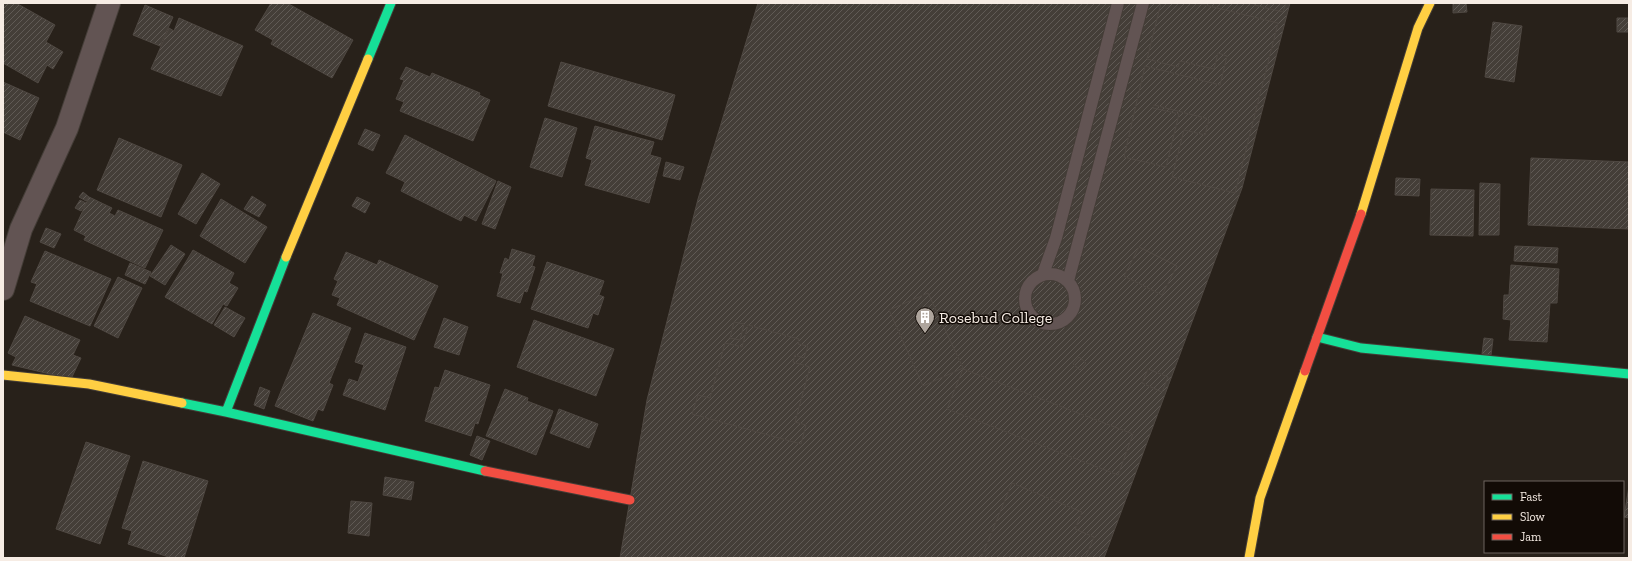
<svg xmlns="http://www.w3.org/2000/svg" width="1632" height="561" font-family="'Zilla Slab',serif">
  <defs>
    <pattern id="building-hatch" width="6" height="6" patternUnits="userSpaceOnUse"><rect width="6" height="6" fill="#443e38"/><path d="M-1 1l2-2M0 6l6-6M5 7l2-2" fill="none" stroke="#605a55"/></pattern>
  </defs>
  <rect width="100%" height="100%" fill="#28211a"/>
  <path fill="url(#building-hatch)" stroke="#4f4842" d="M3,3h13l39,22 -9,17 17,10 -10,17 -6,-4 -9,18 -35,-20z
    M271,3h16l66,37 -21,38 -61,-34 2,-4 -18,-10z
    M758,3h532l-48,185 -138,370h-484l27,-158 51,-201z
    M1161,3h36l81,20 -43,170 -63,-16 12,-47 21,5 4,-16 -55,-14 -1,3 26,6 -13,53 -42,-10 21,-91 75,19 7,-29 -9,-3 -4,16 -34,-8 -2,6 -31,-8z
    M1255,3h31l-3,9 -29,-7z
    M1453,3h13l1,9 -14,1z
    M145,5l28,12 -13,29 -27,-11z
    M179,18l64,28 -22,50 -70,-27 18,-41 5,3z
    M1617,18h12v14h-12z
    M1493,22l29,4 -8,56 -29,-5z
    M561,62l114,33 -13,45 -114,-34z
    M406,67l24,10 2,-4 48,20 -1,2 11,5 -17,41 -73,-30 4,-9 -8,-3 8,-19 -4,-1z
    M3,82l36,16 -19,42 -17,-8z
    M545,118l32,10 -15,49 -32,-10z
    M595,126l59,16 -4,13 11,3 -12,45 -64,-18 7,-25 -6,-2z
    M365,129l15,6 -7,16 -15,-7z
    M405,135l91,46 -20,40 -12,-6 -3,6 -60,-30 4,-9 -19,-9z
    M119,138l63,27 -21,52 -64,-27z
    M1531,158l98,4v67l-101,-4z
    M666,162l18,5 -4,13 -17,-4z
    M202,173l18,11 -24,40 -18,-10z
    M1396,178l24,1 -1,17 -24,-1z
    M498,181l13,6 -16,42 -13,-5z
    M1480,183l20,1 -1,51h-20z
    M1431,189l43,1 -1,46 -43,-1z
    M83,192l6,5 -3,4 -7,-4z
    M252,196l14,9 -7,12 -15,-8z
    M89,197l23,11 -3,5 6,3 3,-6 45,20 -18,38 -61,-28 2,-4 -12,-6z
    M357,197l13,6 -5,10 -13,-7z
    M221,199l46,28 -22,36 -45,-27z
    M80,200l6,3 -5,8 -6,-3z
    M46,228l15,6 -7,14 -14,-6z
    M171,245l14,9 -20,31 -15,-9z
    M1515,246l43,2 -1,15 -43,-2z
    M1139,247l38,19 -15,29 -38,-19z
    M512,249l23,7 -3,10 3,1 -8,25 -3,-1 -4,12 -23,-7 6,-23h-3l5,-15 4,2z
    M193,250l41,23 -5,10 9,5 -11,18 -4,-2 -11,20 -47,-27z
    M45,251l66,28 -21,47 -60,-25 7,-17 -6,-2z
    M346,252l31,13 2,-5 59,26 -24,54 -77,-35 3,-7 -8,-3 6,-14 -4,-2z
    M547,262l57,19 -5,14 5,2 -6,18 -5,-2 -5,15 -57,-19z
    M130,263l21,9 -6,12 -20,-9z
    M1511,265l48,4 -2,34h-7l-3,39 -38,-2 2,-20 -8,-1 1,-24h5z
    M118,277l24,11 -24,50 -24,-12z
    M928,293l35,75 -40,18 -34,-76z
    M225,307l20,11 -11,19 -20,-12z
    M313,313l38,15 -22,55 4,2 -10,26 -5,-2 -5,12 -38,-15z
    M25,316l55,24 -7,15 8,3 -10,21 -59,-14 4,-8 -8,-4z
    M444,318l24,9 -9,28 -25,-8z
    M534,320l80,29 -18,47 -79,-29z
    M734,322l10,2 -4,16 -10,-2z
    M748,325l51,14 -1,5 10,2 -4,12 -9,-3 -2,7 17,5 -15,55 11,3 -5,19 -109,-30 6,-19 12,3 15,-55 17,4z
    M365,333l41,14 -21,63 -42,-15 6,-16 9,3 6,-17 -9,-3z
    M1484,338l9,1 -2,16 -9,-1z
    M1079,357l7,6 -6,7 -7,-6z
    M963,369l170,65 -15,41 -171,-66z
    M1148,369l20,8 -6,15 -20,-9z
    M445,370l45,15 -12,39 -3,-1 -4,13 -46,-15 10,-34 4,1z
    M260,387l10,4 -6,18 -10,-4z
    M505,389l23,9 -1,3 26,10 -17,44 -50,-19z
    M559,409l39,15 -9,24 -39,-15z
    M477,436l13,5 -8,19 -12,-5z
    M86,442l44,14 -30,88 -44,-15z
    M143,461l65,20 -24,77h-12l-44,-14 4,-13 -10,-3z
    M385,477l29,5 -3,18 -28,-5z
    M1012,483l70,29 -7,17 19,8 -9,21h-104z
    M1629,486v32l-5,-1z
    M351,501l21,2 -3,33 -21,-3z"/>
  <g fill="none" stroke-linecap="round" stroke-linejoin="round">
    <g stroke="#443d37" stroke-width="14">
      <path id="lane" d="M1025 299a25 25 0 1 1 50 0a25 25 0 1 1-50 0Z
        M1043,274l13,-36 62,-235
        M1068,281l75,-278"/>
    </g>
    <g stroke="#443d37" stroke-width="24">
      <path id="street" d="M3,289l18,-60 46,-101 42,-125"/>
    </g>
    <g stroke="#443d37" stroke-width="11">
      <path id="fast" d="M368,59l23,-56
        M1317,337l44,11 268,26
        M182,403l44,9 60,-155
        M226,412l259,59"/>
    </g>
    <g stroke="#443d37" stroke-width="11">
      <path id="slow" d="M1361,214l57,-186 12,-25
        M286,257l82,-198
        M3,375l86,9 93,19
        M1249,558l11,-60 45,-127"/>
    </g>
    <g stroke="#443d37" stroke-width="11">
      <path id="jam" d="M1305,371l56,-157
        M485,471l145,29"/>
    </g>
    <use href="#lane" stroke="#625453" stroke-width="12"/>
    <use href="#street" stroke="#625453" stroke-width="22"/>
    <use href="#fast" stroke="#16e098" stroke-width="9"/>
    <use href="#slow" stroke="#ffcf43" stroke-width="9"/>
    <use href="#jam" stroke="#f24e42" stroke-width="9"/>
  </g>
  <defs>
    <g id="building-pin" transform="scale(1)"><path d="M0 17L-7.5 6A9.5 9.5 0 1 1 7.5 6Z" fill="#aea59d" stroke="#120b06"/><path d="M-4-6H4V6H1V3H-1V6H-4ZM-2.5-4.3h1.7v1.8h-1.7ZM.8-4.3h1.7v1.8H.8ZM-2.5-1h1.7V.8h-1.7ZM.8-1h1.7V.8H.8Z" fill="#fff"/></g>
  </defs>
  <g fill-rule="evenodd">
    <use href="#building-pin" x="925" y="317"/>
  </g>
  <g text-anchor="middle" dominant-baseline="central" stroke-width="3" stroke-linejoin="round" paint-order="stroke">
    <g font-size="16" fill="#f6ece4" stroke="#120b06" text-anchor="start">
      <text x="939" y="317">Rosebud College</text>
    </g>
  </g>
  <rect width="1632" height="561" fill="none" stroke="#f6ece4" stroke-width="8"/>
  <rect x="1484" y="481" width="140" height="72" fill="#120b06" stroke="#6d655f"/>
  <rect x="1492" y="494" width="20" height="6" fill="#16e098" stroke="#6d655f"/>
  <text x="1520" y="501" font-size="12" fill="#f6ece4">Fast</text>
  <rect x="1492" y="514" width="20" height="6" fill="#ffcf43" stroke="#6d655f"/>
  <text x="1520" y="521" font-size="12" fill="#f6ece4">Slow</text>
  <rect x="1492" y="534" width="20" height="6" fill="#f24e42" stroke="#6d655f"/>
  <text x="1520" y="541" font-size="12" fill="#f6ece4">Jam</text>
</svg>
